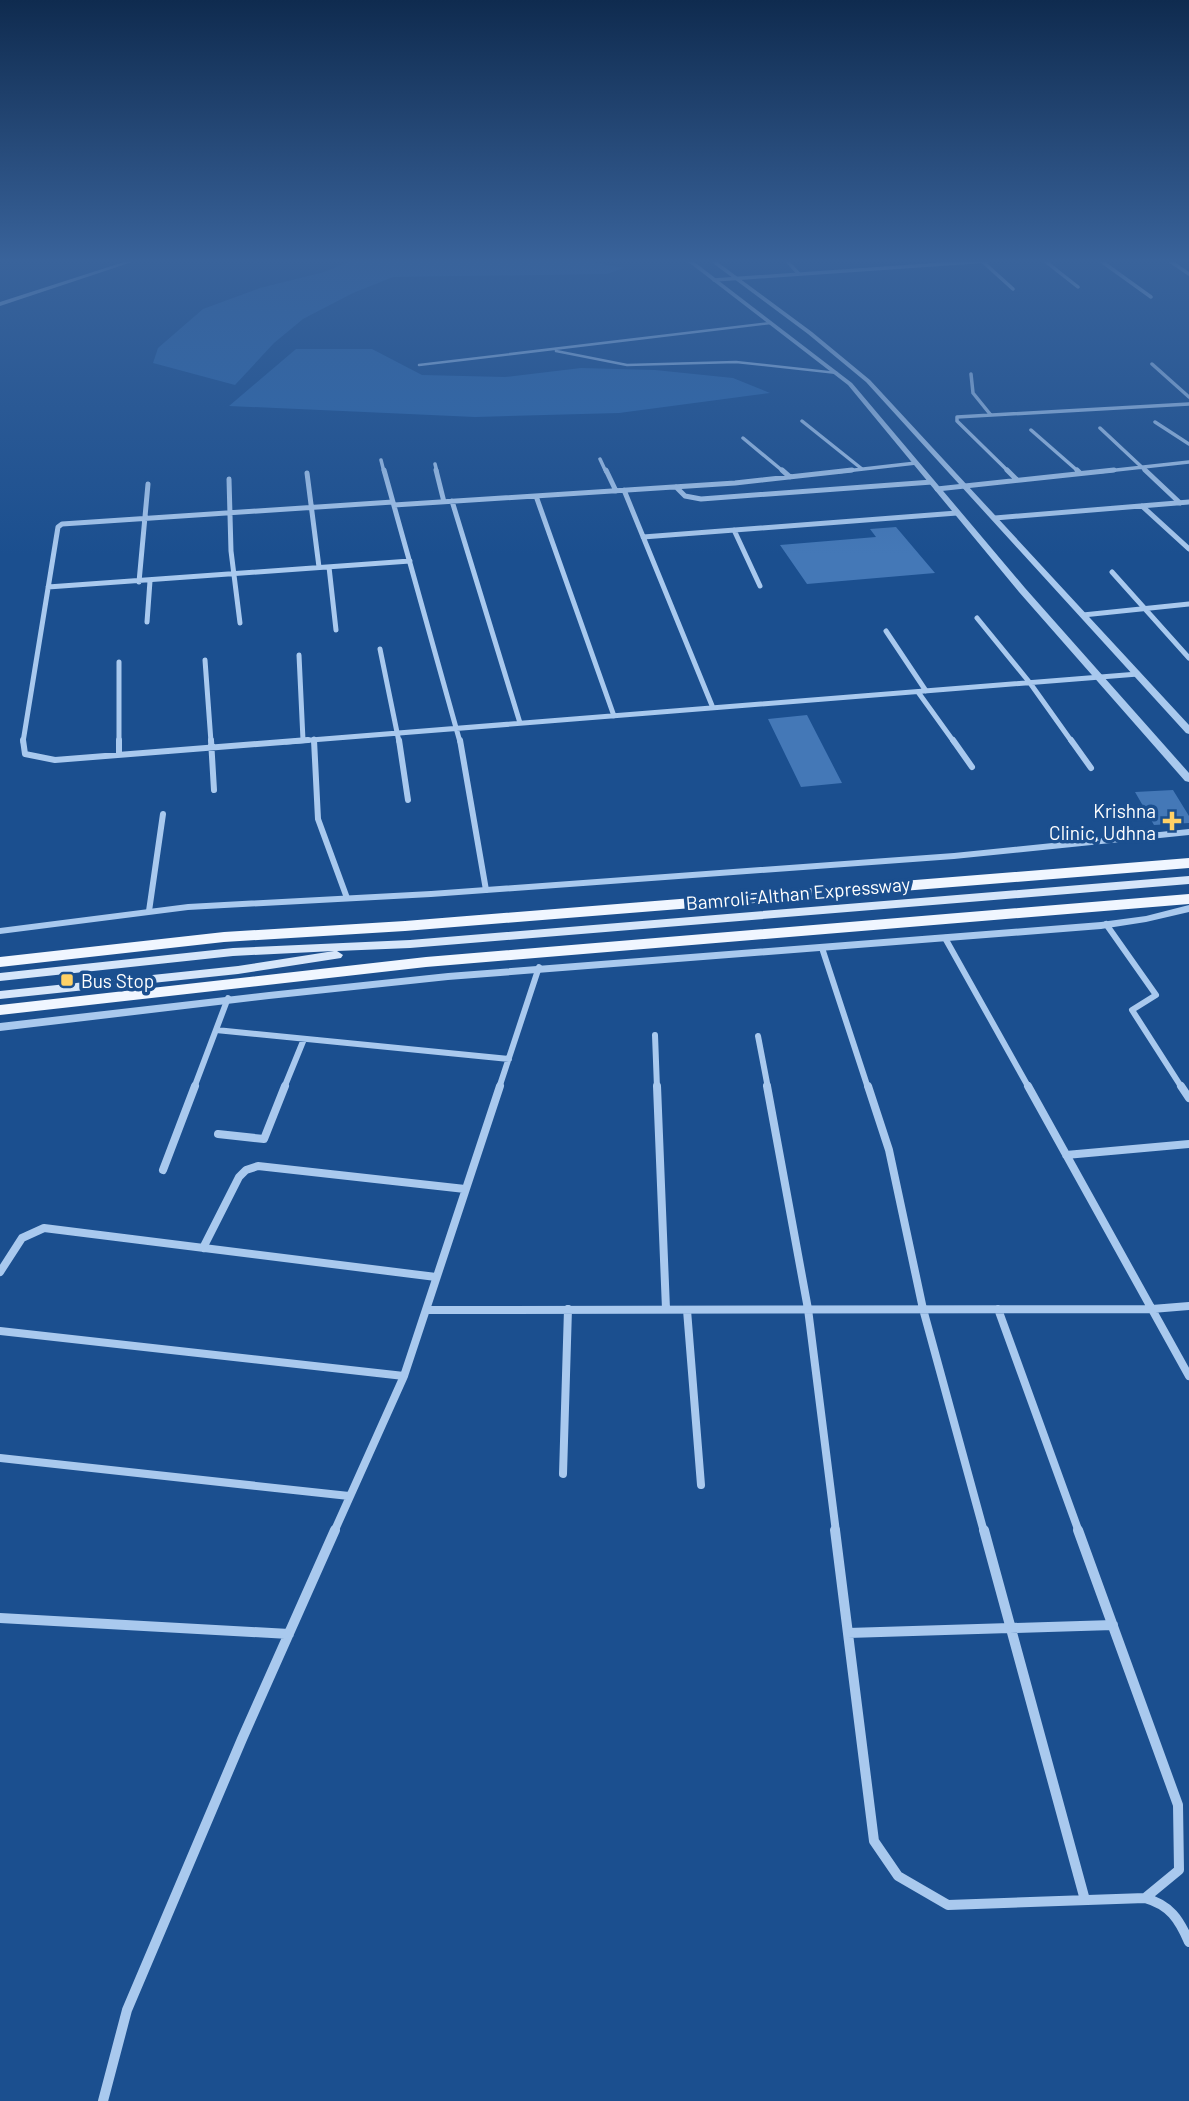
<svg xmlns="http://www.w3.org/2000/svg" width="1189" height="2101" font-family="Barlow,sans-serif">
  <rect width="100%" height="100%" fill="#1b4f8f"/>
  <path fill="#2e69ad" d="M351,261l241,1 32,6 -17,6 -214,3 -40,16 -50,26 -29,24 -39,42 -82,-22 5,-15 45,-39 57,-21 64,-16z
    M296,349h76l50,26 83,2 76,-9 74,2 78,8 37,15 -151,20 -144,4 -246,-11z"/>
  <path fill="#4478b7" d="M896,527l39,46 -128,11 -27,-39 96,-8 -6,-8z
    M807,715l35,68 -41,4 -33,-68z
    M1173,790l16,26v7l-35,2 -19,-33z"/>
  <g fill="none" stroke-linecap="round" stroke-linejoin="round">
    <path stroke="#a9c9ee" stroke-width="2.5" d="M556,351l71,14 109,-3 101,11
      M419,365l352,-42"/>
    <path stroke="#a9c9ee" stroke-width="3.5" d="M787,261l11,12
      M982,261l31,28
      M1045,261l33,26
      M1101,261l50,36
      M1170,261l19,13
      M714,280l273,-19
      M1152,364l37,33
      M971,374l2,19 17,21
      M802,421l60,48
      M1155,422l34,22
      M1100,428l47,44
      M1031,430l48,42
      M743,438l41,34
      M600,459l6,13
      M381,460l3,12
      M435,464l2,8
      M837,472l79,-9
      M1009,472l-52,-51v-4l232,-13
      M1098,472l91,-10"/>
    <path stroke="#a9c9ee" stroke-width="5" d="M384,470l76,272
      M436,470l8,32
      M606,470l10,21
      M782,470l8,7
      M1007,470l10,10
      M1077,470l3,3
      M1145,470l35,33
      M307,473l12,94
      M229,479l2,72 9,72
      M676,487l9,9 16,3 231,-17
      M937,489l177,-19
      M624,490l89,218
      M536,496l78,220
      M452,501l68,222
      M394,505l341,-22 117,-13
      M1142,506l47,43
      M995,518l194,-16
      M734,530l26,56
      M643,537l314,-24
      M329,567l7,63
      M1112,572l77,86
      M139,582l9,-98
      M48,587l362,-26
      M1083,615l106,-11
      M977,618l53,65 42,59
      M147,622l3,-41
      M886,631l40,60
      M380,649l19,93
      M299,655l4,85
      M205,660l6,82
      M119,662v80
      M918,692l36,50
      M314,739v3
      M23,742l35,-215 4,-3 331,-22
      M286,742l852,-68"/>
    <path stroke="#a9c9ee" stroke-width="6" d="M23,740l2,14 30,6 253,-20
      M119,740v15
      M211,740l3,50
      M314,740l4,79 29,79
      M399,740l9,60
      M460,740l26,150
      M953,740l19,27
      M1071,740l20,28
      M149,911l14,-97
      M1106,924l50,71 -24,15 50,78
      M945,938l84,150
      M822,948l46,140
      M216,1030l293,29
      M655,1035l2,53
      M758,1036l10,52
      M194,1088l34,-90
      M284,1088l20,-49
      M499,1088l40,-121"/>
    <path stroke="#a9c9ee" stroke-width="8" d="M657,1086l9,223
      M767,1086l41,223 28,223
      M868,1086l21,64 34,159 61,223
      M1028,1086l161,290
      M1181,1086l8,12
      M218,1134l46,5 21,-53
      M1066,1155l123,-11
      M163,1170l32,-84
      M203,1248l36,-71 7,-7 12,-4 207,23
      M0,1272l22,-34 22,-10 392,49
      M998,1309l81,223
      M426,1310l726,-1 37,-3
      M687,1310l14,175
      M0,1331l404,45
      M0,1458l349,38
      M563,1474l5,-165
      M334,1532l70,-156 96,-290"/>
    <path stroke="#a9c9ee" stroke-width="10" d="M835,1530l39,311 24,35 50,29 197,-7c25,7 34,21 44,44
      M984,1530l101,370
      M1078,1530l100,275 1,65 -34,28
      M0,1618l289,16
      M848,1633l265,-8
      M103,2101l24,-91 115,-271 93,-209"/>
    <path fill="#a9c9ee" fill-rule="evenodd" d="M127,261h8l-135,45v-4z
      M687,261h6l159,122 173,205 164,185v9l-4,-1 -166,-189 -171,-207z
      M710,261h6l96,71 58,48 319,345v9l-3,-1 -320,-351 -58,-48z
      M1189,829v6l-235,24 -523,38 -243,13 -188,24v-6l188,-24 243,-13 523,-38z
      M1189,905v7l-43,10 -45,7 -653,51 -179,19 -269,32v-8l269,-31 179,-19 653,-51 45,-6z"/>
    <path fill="#d6e6fa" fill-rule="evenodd" d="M1189,876v8l-779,64 -73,3 6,4 -2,3 -103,16 -238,25v-8l238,-25 96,-15 -101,5 -233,25v-8l233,-25 177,-8z"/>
    <path fill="#f0f6ff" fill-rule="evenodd" d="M1189,858v10l-784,63 -181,11 -224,25v-10l224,-25 181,-11z
      M1189,894v10l-763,63 -426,48v-10l426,-48z"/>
  </g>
  <linearGradient id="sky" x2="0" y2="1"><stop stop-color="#0f2b4f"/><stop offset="0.47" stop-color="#39639b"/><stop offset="1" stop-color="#39639b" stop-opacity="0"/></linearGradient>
  <rect width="1189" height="555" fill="url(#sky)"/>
  <g fill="#ffd166" stroke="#1b4f8f" stroke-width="2.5">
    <path d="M1168.5 810.5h7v7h7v7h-7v7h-7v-7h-7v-7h7z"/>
    <rect x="60" y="973" width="14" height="14" rx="3.5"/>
  </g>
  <g text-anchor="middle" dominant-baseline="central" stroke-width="7" stroke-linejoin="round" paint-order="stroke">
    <g font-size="19" fill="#fff" stroke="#1b4f8f" text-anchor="end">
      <text x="1156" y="810">Krishna<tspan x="1156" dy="22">Clinic, Udhna</tspan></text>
      <text x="81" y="980" text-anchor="start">Bus Stop</text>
    </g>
    <g font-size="19" fill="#fff" stroke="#1b4f8f">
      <text transform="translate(798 893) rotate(-5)">Bamroli-Althan Expressway</text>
    </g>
  </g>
</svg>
